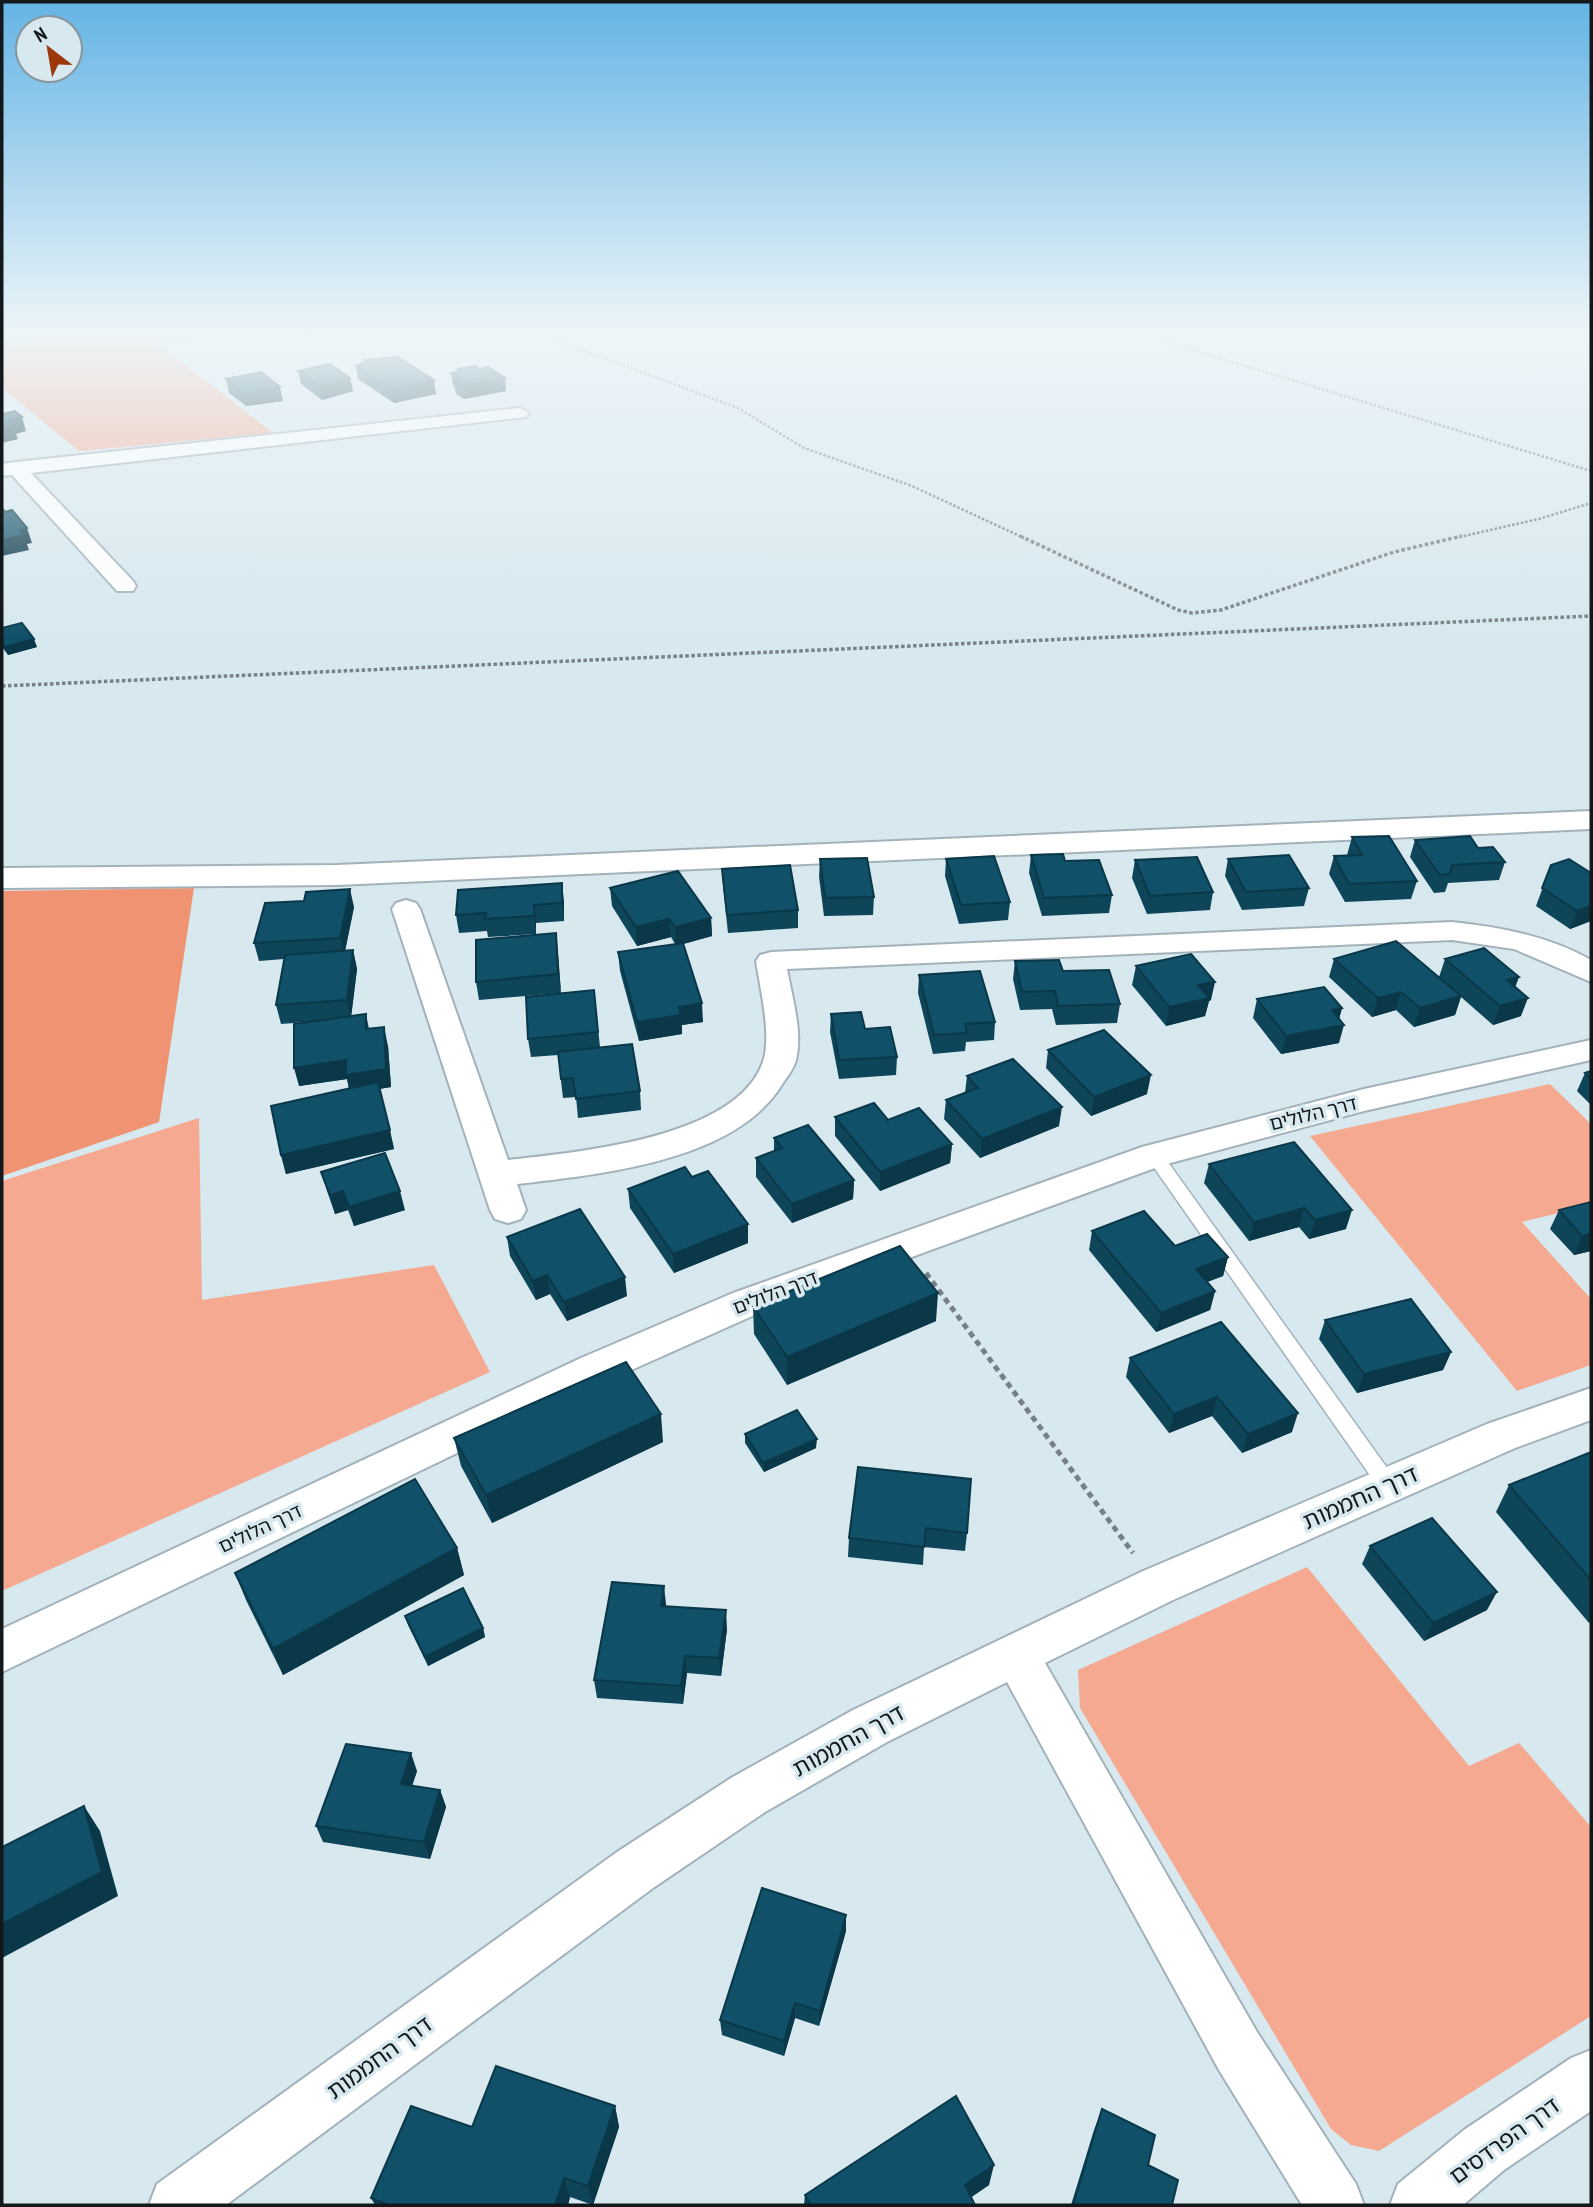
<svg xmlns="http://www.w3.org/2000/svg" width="1593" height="2207" font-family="'PT Sans Narrow','Noto Sans Hebrew',sans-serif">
  <rect width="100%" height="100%" fill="#d7e8ef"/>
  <path fill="#f4a990" d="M69,329h246l-158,14 116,90 -194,18 -77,-63v-46z
    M1550,1084l41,40v81l-69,17 69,77v66l-74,26 -207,-255z
    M199,1118l3,182 232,-35 56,107 -488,219v-410z
    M1307,1567l162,199 50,-23 72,84v189l-212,135 -28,-6 -20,-16 -251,-421 -2,-38z"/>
  <path fill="#f09373" d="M194,888l-35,234 -157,54v-285z"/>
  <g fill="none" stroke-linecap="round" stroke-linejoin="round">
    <g stroke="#a3b2ba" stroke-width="3">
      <path id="service" d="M1154,1149l6,2 235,328 3,6 -3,6 -7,2 -7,-2 -233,-332 -2,-4z"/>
    </g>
    <g stroke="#a3b2ba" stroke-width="4">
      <path id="minor" d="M520,408l9,5 -3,4 -495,56 102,108 3,5 -3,5h-16l-105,-116 -10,1v-12l14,-2z
        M406,900l10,3 4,6 88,251c69,-8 228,-21 255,-98 9,-26 -3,-74 -7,-101l4,-6 11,-3 681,-30c48,5 97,14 139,38v22l-77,-33 -62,-9 -665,29c5,28 16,63 9,91 -2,8 -8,16 -13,23 -47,79 -183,91 -266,101l9,26 -5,9 -13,4 -13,-4 -5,-9 -98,-301 4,-6z
        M1591,1040v20l-227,51 -201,54 -404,148 -150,67 -607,292v-43l579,-271 152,-65 409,-146 222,-58z
        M1591,1388v32l-76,28 -342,152 -128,63 212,369 99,152 8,21h-62l-83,-135 -212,-388 -120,60 -122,70 -112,76 -427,317h-77l8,-21 460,-332 114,-74 122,-68 288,-138 346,-148z
        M1591,2050v61l-87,59 -41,35h-73l8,-21 66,-54 107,-72z"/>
    </g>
    <g stroke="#a3b2ba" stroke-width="4">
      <path id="secondary" d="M17,329h41l-9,5 -47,8v-10z
        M1591,811v18l-1254,56 -335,3v-20l335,-3z"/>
    </g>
    <path stroke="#768186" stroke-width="2.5" stroke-dasharray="2.5 2" stroke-linecap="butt" d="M526,329l212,79 66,40 108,38 112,52
      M1124,329l467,142
      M1455,538l84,-19 52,-16"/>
    <path stroke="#768186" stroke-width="3.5" stroke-dasharray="3.5 2.5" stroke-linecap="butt" d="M1020,536l158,74 14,3 29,-3 173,-58 68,-16
      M2,686l1589,-70"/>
    <path stroke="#768186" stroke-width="5" stroke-dasharray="6 4.5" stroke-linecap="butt" d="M926,1273l207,280"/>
    <use href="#service" fill="#fff" fill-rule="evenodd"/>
    <use href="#minor" fill="#fff" fill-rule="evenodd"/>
    <use href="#secondary" fill="#fff" fill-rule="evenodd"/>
  </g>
  <path fill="#0e4559" d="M299,329h34v2l-29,6 -4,-4z
    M365,360l71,34 -42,9 -36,-24 -2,-13 6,-2v-1l3,-1z
    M458,369l48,22 -42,8 -8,-5 -1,-6 -2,-2 -2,-13 7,-1z
    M298,371l52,7 3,13 -31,9 -21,-16z
    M226,379l57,22 -37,5 -17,-13z
    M2,628l35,19 -29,8 -6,-8z
    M1352,837l65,44 -6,18 -66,3 -16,-28 5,-18 13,-1z
    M1415,840l63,8 27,14 -6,18 -51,3 -3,9 -11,1 -24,-36z
    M1031,855l34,6 47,34 -3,18 -67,3 -13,-43z
    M820,859l54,38 -1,18 -49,1 -5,-39z
    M946,859l64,43 -2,18 -49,4 -14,-48z
    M1228,859l81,29 -5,18 -62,4 -17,-34z
    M1135,860l78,32 -3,18 -63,4 -15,-36z
    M1551,865l40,8v48l-21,8 -34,-23z
    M722,869l76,41v18l-70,5 -5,-47z
    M610,888l101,30 1,18 -29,8 20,78 -21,3v9l-43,7 -19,-70 -2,-19 57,-8 -4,-7 -34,9 -25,-40z
    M564,901v20l-28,2v11l-48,3 -1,-6 -28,2 -3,-18z
    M354,907l-9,44 8,-1 4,19 -6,47 15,-2 3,15 19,17 3,41 -11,2 14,60 -108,25 -5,-19 68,-66 -2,-10 -48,7 21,-65 -39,3 -5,-19 8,-46 -25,2 -5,-18z
    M556,933l5,60 -82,7 -3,-18z
    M1334,959l105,18 6,-18 70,28 6,29 -28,9 -32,-28 -6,18 -41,12 -18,-17 -24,7 -43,-40z
    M1015,961l48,10 57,33 -3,19 -61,2 -4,-16 -32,1 -7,-31z
    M1136,966l75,34 -2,1 -4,15 -39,10 -34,-41z
    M919,975l76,47 -1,18 -28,2 -1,9 -32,3 -15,-61z
    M594,990l6,57 40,44 1,19 -63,8 -2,-21 -13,1 -5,-43 -27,2 -3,-18z
    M1257,999l85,9 -3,11v24l-58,11 -28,-36z
    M831,1014l34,15 32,28 -1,18 -57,4 -9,-47z
    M1048,1050l99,44 -56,22 -45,-48z
    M1591,1071v34l-14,-14 8,-18z
    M967,1076l92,50 -79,32 -36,-39 2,-19 19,-7z
    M835,1117l53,3 64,24 -2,19 -70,28 -45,-55z
    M774,1138l80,42 -1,19 -61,24 -36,-46v-19l18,-7z
    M1294,1142l52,87 -37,10 -10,-12 -50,14 -45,-58 5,-19z
    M321,1172l84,38 -51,16 -6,-16 -13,4 -8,-23z
    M692,1177l56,66 -74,30 -44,-65 -2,-19z
    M1591,1202v49l-17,4 -24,-26 9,-19z
    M1092,1231l136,26 -5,19 -16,6 8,9 -5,19 -54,22 -67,-82z
    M507,1237l120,59 -60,25 -17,-27 -14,6 -26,-44z
    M753,1306l183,15 -149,64 -33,-51z
    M1325,1320l126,32 -8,18 -86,23 -38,-54z
    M1221,1322l71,110 -50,21 -30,-37 -43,17 -43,-56 4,-19z
    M745,1434l71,14 -52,24 -19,-29z
    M454,1438l209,4 -171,81 -31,-57z
    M1591,1452v170l-2,1 -93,-111 13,-27z
    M858,1467l109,66 -2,18 -41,-4 -1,18 -75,-8 1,-19z
    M1370,1546l117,64 -63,31 -62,-77z
    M457,1548l7,27 -181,100 -37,-75 -11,-27z
    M666,1604v3l61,22 -6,47 -34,-3 -4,31 -86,-6 -3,-18z
    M405,1616l78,12 2,9 -57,29 -20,-41z
    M417,1771l-5,15 28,4 6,17 -16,52 -107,-17 -7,-16z
    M846,1931l-27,95 -24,-8 -11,38 -62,-21 -2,-15z
    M615,2106l4,21 -26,78 -23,-8 -2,8h-193l-4,-7 101,-71z
    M1102,2109l46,56 24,40h-101l23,-75z
    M989,2185l-18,12 4,8h-171l1,-10z"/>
  <path fill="#0b3849" d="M310,329h23v2l-29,6 -1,-7z
    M350,378l3,13 -31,9 -2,-14z
    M505,378l1,13 -42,8 -2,-14z
    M434,380l2,14 -42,9 -2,-14z
    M280,387l3,14 -37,5 -3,-13z
    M22,417l4,14 -10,3 2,5 -16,4v-15l6,-8z
    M27,528l5,15 -5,1 2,6 -27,6v-16l18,-10z
    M34,639l3,8 -29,8 -3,-8z
    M562,883l2,18v20l-2,-18z
    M350,889l4,18 -10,49 -4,-18z
    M534,905l2,18v11l-2,-18z
    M1591,906v15l-21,8 7,-18z
    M711,918l1,18 -36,10 -1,-19z
    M669,919l2,18 -34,9 -1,-19z
    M556,933l2,18 3,42 -3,-19z
    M353,950l4,19 -6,49 -4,-18z
    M1519,977l-7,19 -5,-16z
    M1215,982l-4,18 -2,1 -4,15 -39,10 3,-19 29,-22z
    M1401,992l-5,18 -24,7 6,-19z
    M1461,996l-6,19 -41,12 6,-19z
    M1528,998l-7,18 -28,9 7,-19z
    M702,1003l1,19 -21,3v9l-43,7 -2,-19 42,-15z
    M1342,1008l-5,18 7,-1 -5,18 -58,11 5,-18 46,-26z
    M384,1027l4,19 3,41 -41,6 -3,-14 -48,7 -5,-18z
    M1151,1075l-4,19 -56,22 3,-19z
    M1062,1107l-3,19 -79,32 2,-19z
    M390,1130l4,19 -108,25 -5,-19z
    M952,1144l-2,19 -70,28v-19z
    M854,1180l-1,19 -61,24v-19z
    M343,1191l5,19 -13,4 -5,-19z
    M400,1191l5,19 -51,16 -5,-19z
    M1304,1208l-5,19 -50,14 5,-19z
    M1352,1210l-6,19 -37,10 6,-19z
    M748,1224v19l-74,30 -1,-19z
    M1591,1234v17l-17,4 8,-19z
    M1228,1257l-5,19 -32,12 5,-19z
    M547,1275l3,19 -14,6 -3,-19z
    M625,1277l2,19 -60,25 -3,-19z
    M1215,1291l-5,19 -54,22 5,-19z
    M938,1293l-2,28 -149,64v-28z
    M1451,1352l-8,18 -86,23 7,-19z
    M1217,1397l-5,19 -43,17 5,-19z
    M1298,1413l-6,19 -50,21 6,-19z
    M661,1414l2,28 -171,81 -6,-28z
    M817,1439l-1,9 -52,24 -1,-9z
    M457,1548l7,27 -181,100 -10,-26z
    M664,1586l2,18 -3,20 -2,-18z
    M1497,1592l-10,18 -63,31 9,-18z
    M726,1610l1,19 -6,47 -2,-18z
    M483,1628l2,9 -57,29 -3,-9z
    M685,1656l2,17 -4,31 -2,-18z
    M411,1753l6,18 -10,30 -6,-17z
    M440,1790l6,17 -16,52 -6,-17z
    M84,1806l16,25 18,65 -116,62v-34z
    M846,1915v16l-27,95 1,-15z
    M795,2003v15l-11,38v-15z
    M615,2106l4,21 -26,78 -5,-19z
    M994,2165l-5,20 -29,20 5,-20z
    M564,2178l6,19 -2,8h-13z"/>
  <path fill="#105068" stroke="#0b3849" stroke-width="2" d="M398,357l36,23 -42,9 -36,-23 8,-2 -2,-1 5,-2 -2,-1z
    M330,364l20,14 -30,8 -22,-15z
    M475,366l5,3 8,-2 17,11 -43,7 -8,-5 6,-2 -9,-5 10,-2 -3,-2z
    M261,372l19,15 -37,6 -17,-14z
    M15,411l7,6 -14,3 5,5 -11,3v-15l1,1z
    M2,508l3,4 7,-2 15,18 -7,2 4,5 -22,5z
    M22,623l12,16 -29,8 -3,-5v-14z
    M1389,836l28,45 -68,3 -15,-28 28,-1 -10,-18z
    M1470,836l8,12 15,-1 12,15 -53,3 -2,9 -10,1 -25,-35z
    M1063,854l2,7 34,-1 13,35 -68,3 -13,-43z
    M1289,855l20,33 -63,4 -18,-33z
    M994,856l16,46 -49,3 -15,-46z
    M1197,857l16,35 -63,4 -15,-36z
    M867,858l7,39 -49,1 -5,-39z
    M1569,859l22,14v33l-14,5 -35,-23 9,-23z
    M790,865l8,45 -71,5 -5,-46z
    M678,871l33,47 -36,9 -6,-8 -33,8 -26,-39z
    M562,883v20l-28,2v11l-49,3 1,-6 -30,2 2,-25z
    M350,889l-10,49 -86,5 11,-40 39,-2 2,-9z
    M556,933l2,41 -82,8v-42z
    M1396,941l65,55 -41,12 -19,-16 -23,6 -44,-39z
    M683,943l19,60 -23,4 2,8 -44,7 -19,-70z
    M1484,948l35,29 -12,3 21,18 -28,8 -55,-47z
    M353,950l-6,50 -71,5 9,-50z
    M1191,954l24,28 -17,3 11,13 -40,9 -33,-41z
    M1059,960l4,11 46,-1 11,34 -62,2 -3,-15 -33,1 -7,-31z
    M980,971l15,51 -30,2 2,9 -33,2 -15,-60z
    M1324,987l18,21 -10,2 12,15 -58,11 -29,-37z
    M594,990l4,42 -70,7 -2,-42z
    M861,1012l4,17 25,-2 7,30 -58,3 -8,-46z
    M366,1014v15l18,-2 2,42 -40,6v-15l-52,8v-44z
    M1104,1030l47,45 -57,22 -46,-47z
    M632,1044l8,47 -64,8 -3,-21 -12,1 -3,-27z
    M1013,1059l49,48 -80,32 -36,-39 32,-12 -11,-12z
    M1591,1071v8l-6,-6z
    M378,1082l12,48 -109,25 -10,-49z
    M874,1103l14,17 31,-12 33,36 -72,28 -45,-55z
    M808,1125l46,55 -62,24 -36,-46 26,-10 -8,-10z
    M1294,1142l58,68 -37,10 -11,-12 -50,14 -45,-58z
    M385,1153l15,38 -51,16 -6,-16 -13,4 -9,-23z
    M685,1167l7,10 16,-6 40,53 -75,30 -45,-65z
    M1591,1202v32l-9,2 -23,-26z
    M580,1209l45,68 -61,25 -17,-27 -14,6 -26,-44z
    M1144,1211l31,35 32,-12 21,23 -32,12 19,22 -54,22 -69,-82z
    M900,1246l38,47 -151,64 -34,-51z
    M1411,1299l40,53 -87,22 -39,-54z
    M1221,1322l77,91 -50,21 -31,-37 -43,17 -44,-56z
    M626,1362l35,52 -175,81 -32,-57z
    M797,1410l20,29 -54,24 -18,-29z
    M1591,1452v128l-82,-95z
    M858,1467l113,12 -4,54 -41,-5 -2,19 -75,-9z
    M415,1479l42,69 -184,101 -38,-76z
    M1432,1518l65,74 -64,31 -63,-77z
    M612,1582l52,4 -3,20 65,4 -7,48 -34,-2 -4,30 -87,-6z
    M463,1588l20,40 -58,29 -20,-41z
    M346,1744l65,9 -10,31 39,6 -16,52 -108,-16z
    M84,1806l18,66 -100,52v-77z
    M762,1888l84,27 -26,96 -25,-8 -11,38 -64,-21z
    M496,2066l119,40 -27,80 -24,-8 -9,27h-166l-18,-7 40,-92 61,21z
    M956,2096l38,69 -29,20 10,20h-165l-5,-10z
    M1102,2109l53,26 -7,30 30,15 -6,25h-99z"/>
  <linearGradient id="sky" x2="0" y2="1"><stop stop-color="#64b4e5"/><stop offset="0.52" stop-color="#edf5f8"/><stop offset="1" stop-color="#edf5f8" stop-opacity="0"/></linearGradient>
  <rect width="1593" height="638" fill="url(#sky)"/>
  <g text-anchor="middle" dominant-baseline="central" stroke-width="7" stroke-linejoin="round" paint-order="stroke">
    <g font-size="19" fill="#12181b" stroke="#d7e8ef">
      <text transform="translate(1313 1113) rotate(-14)">דרך הלולים</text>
      <text transform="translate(775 1292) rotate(-21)">דרך הלולים</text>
      <text transform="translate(260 1528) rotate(-25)">דרך הלולים</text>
    </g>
    <g font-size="23" fill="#12181b" stroke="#d7e8ef">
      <text transform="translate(1360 1497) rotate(-24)">דרך החממות</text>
      <text transform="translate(848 1740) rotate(-29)">דרך החממות</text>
      <text transform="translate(379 2057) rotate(-36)">דרך החממות</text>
      <text transform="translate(1504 2140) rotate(-36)">דרך הפרדסים</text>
    </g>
  </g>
  <rect width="1593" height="2207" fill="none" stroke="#12181b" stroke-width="7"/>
  <g transform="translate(49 49) rotate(329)"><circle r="33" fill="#d7e8ef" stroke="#88959a" stroke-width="2"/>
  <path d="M0-5L12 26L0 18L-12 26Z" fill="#9d380c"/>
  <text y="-10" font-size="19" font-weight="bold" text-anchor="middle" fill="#12181b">N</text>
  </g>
</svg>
